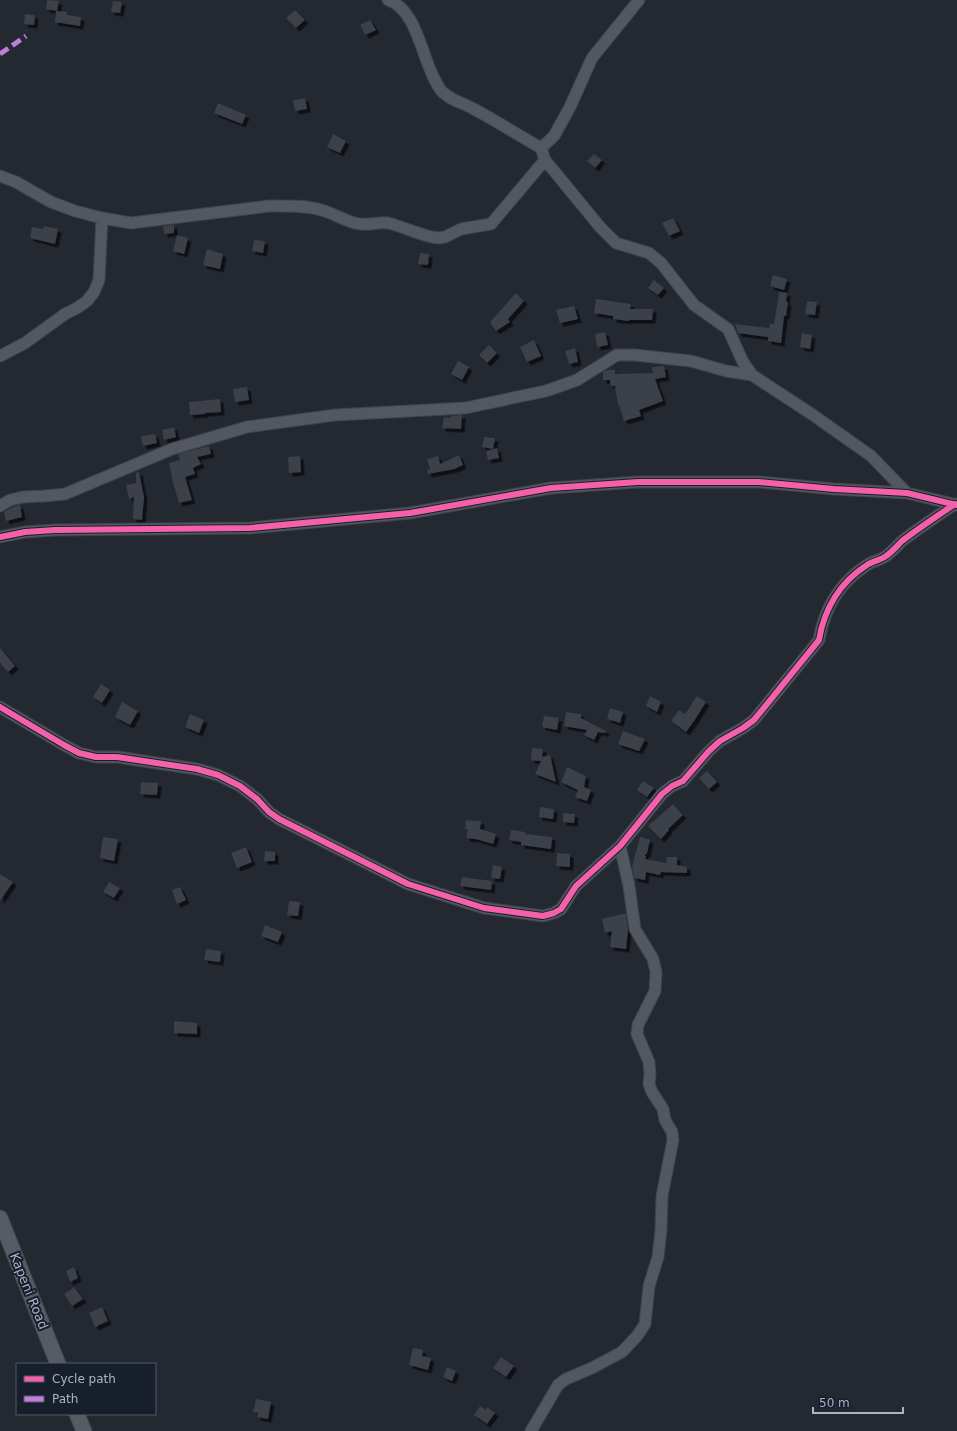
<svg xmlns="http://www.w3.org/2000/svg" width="957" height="1431" font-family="'DejaVu Sans',sans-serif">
  <defs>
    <filter id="shadow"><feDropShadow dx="3.5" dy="3.5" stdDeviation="0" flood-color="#0009"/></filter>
  </defs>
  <rect width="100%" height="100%" fill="#242831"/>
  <path fill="#3b3f48" filter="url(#shadow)" d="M47,0l12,1 -2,10 10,1v3l14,2 -1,9 -25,-4 1,-11 -10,-2z
    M113,1l9,1 -2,11 -9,-1z
    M295,10l10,10 -9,8 -10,-10z
    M25,14l10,1 -1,10 -10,-1z
    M370,20l6,10 -11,5 -5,-10z
    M305,98l2,11 -12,2 -2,-11z
    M218,103l28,12 -4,9 -28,-11z
    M333,134l13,7 -6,12 -13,-6z
    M594,154l8,6 -7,8 -8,-7z
    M673,218l7,13 -11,5 -7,-13z
    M174,225v8l-10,1 -1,-8z
    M44,226l14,3 -3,15 -25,-6 2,-11 11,2z
    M177,235l11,3 -4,16 -11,-3z
    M254,240l11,1 -2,12 -11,-2z
    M207,249l16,5 -3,15 -17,-4z
    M420,253l9,1 -1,11 -10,-1z
    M773,275l14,4 -3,11 -14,-4z
    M654,280l10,8 -6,7 -10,-7z
    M779,292l8,1 -1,9h2l-2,14h-2l-3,27 -13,-2v-4l-30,-4 -3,-9 34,4 1,-4h4z
    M516,293l8,8 -16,18 2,3 -14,9 -6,-9z
    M596,299l35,5 -1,5h23l-1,11h-23v1l-16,-2v-3l-19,-3z
    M807,301l10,1 -2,13 -10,-1z
    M574,306l4,13 -18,4 -4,-13z
    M605,332l3,13 -11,2 -2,-13z
    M802,333l10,2 -2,14 -10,-2z
    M534,340l7,16 -14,6 -7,-15z
    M489,345l8,8 -10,10 -8,-8z
    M575,348l3,14 -9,2 -4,-13z
    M458,361l11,6 -7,13 -11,-6z
    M664,366l2,11 -11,2 8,22 -24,9 2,6 -17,5 -5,-16h-1l-3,-19 -5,-1v-5h-7v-8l4,-2h8v4l38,-1 -1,-6z
    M247,387l2,13 -14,2 -2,-13z
    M220,399l1,13 -16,1v1l-15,1 -1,-13z
    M462,415l-1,14 -19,-1 2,-11 7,1v-2z
    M174,427l2,10 -12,3 -2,-10z
    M155,434l2,9 -14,3 -2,-10z
    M484,437l11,1 -2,11 -11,-2z
    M209,446l2,8 -14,3 4,7 -8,4 2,6 -10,3 7,23 -13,3 -6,-20 -4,-20 11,-3 -2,-6z
    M497,448l2,10 -11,2 -2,-9z
    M459,455l4,10 -9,4 -26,5 -1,-4 3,-1 -3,-10 11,-3 2,8z
    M300,456l1,16 -12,1 -1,-16z
    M139,472l5,25 -2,23 -9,-1 1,-22 -5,2 -3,-14 10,-2v-10z
    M20,505l2,12 -16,4 -2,-9 9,-5z
    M0,648l15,18 -7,6 -8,-9z
    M101,684l9,6 -8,13 -9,-6z
    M650,696l11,6 -4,10 -11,-6z
    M697,696l9,6 -12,19 -8,11 -15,-11 8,-11 6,4z
    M122,702l16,9 -8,14 -15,-8z
    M610,708l13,4 -3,11 -13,-4z
    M566,712l15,2v4l25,13 -1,2 -7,-1 -4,8 -10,-5 3,-5 -23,-4z
    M190,714l14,6 -5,13 -14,-6z
    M544,716l15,2 -2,12 -15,-3z
    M623,731l22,8 -6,12 -21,-7z
    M532,748l11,1 -1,8 8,-2 6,27 -21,-8 6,-13 -10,-1z
    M567,767l19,9 -2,11 7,3 -4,11 -12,-4 3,-7 -17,-8z
    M707,771l10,11 -8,7 -10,-11z
    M643,781l11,7 -7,9 -10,-7z
    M141,782l17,1 -1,12 -17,-1z
    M673,804l10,11 -15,14 1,1 -8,9 -13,-13z
    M540,807l14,2 -1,10 -14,-2z
    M563,813l12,1 -1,9 -11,-1z
    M466,820l15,1 -1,8 16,5 -3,10 -17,-5 -10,-1 2,-9h-3z
    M511,830l14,2v2l27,3 -1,12 -30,-4v-3l-12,-2z
    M103,837l15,2 -4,22 -14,-3z
    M640,837l10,3 -3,13 -3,3h2l-1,3 21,4 1,-6h10v8l10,2v6l-26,-1 -1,3 -14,-3 -1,8 -11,-2 -2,-12z
    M246,847l6,15 -15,6 -6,-15z
    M265,851l10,1v9h-11z
    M557,853l13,1v13l-14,-1z
    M493,865l9,2 -2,12 -9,-1z
    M0,874l13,8 -13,19z
    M462,877l30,4 -1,9 -31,-4z
    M109,882l11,6 -6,10 -11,-6z
    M180,887l6,13 -9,4 -5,-14z
    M289,901l11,1 -2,14 -11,-1z
    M626,913l2,17 -2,19 -16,-2 2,-16 -7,2 -3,-14z
    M265,925l17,7 -4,10 -17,-6z
    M206,949l15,2 -1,11 -16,-2z
    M174,1021l23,2v11l-23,-1z
    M74,1267l4,11 -8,4 -4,-11z
    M74,1287l9,12 -11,7 -8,-12z
    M102,1307l6,14 -13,6 -6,-14z
    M413,1348l10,2 -1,6 9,2 -3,12 -19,-5z
    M501,1357l13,9 -8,11 -13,-9z
    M447,1367l9,4 -4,10 -9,-4z
    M256,1399l15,3 -3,17 -11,-2 1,-4 -5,-1z
    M480,1406l6,4 1,-3 8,6 -8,11 -13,-9z"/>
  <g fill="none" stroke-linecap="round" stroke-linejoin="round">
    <g stroke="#40434a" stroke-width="13">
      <path id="street" d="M388,0c29,9 34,59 48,82 2,4 5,10 9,12 8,7 18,9 27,14 23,12 46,27 69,40l4,12 55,67 16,16 33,10 12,10 33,42 34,24 15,33 9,13 61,40 58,41 36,37
        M541,148l13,-12 16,-29 22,-49 47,-58
        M0,176l16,6 35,20 24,9 27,7 29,5 138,-17c17,0 36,-1 52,4 12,3 22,10 34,13 13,4 22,-2 33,0 17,4 33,13 50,15l7,-1 16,-8 30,-5 54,-64
        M0,356l25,-13 40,-29 12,-6 10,-7 7,-9 5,-12 3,-62
        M0,506l10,-6 13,-3 21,-1 21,-2 107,-45 75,-22 88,-12 130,-7 81,-17 31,-11 40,-25h18l56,6 35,10 26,4
        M0,537l25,-5 30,-2 195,-2 160,-15 141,-25 87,-6h121l75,7 73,4 50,12
        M0,707l64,38 15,8 17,4h21l80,12 21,6 22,11 17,13 12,13 10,7 129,65 76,24 59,8 11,-3 7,-4 15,-23 44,-40 42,-52 10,-8 11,-5 26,-30 11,-10 23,-13 11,-8 65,-80c5,-31 21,-58 48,-75 6,-4 14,-5 19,-9 6,-4 11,-10 16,-15 17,-13 35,-25 53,-37
        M531,1431l27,-46 8,-6 26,-11 30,-16 15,-16 8,-12 4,-38 9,-29 3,-27 1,-34 11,-56 -1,-8 -7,-12 -2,-11 -11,-17 -3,-8 1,-10 -1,-12 -12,-28 1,-9 17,-34 1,-19 -3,-13 -18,-30 -6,-43 -9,-40"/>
    </g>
    <g stroke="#40434a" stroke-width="17">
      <path id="secondary" d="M0,1218l58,146
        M77,1414l7,17"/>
    </g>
    <use href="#street" stroke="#525760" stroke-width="11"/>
    <use href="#secondary" stroke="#575b64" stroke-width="15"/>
    <path stroke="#c07fdc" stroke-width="5" stroke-dasharray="10 5" stroke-linecap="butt" d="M0,54l26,-18"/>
    <g stroke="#171e2c" stroke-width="8">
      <path id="cycleway" d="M0,537l25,-5 30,-2 195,-2 160,-15 141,-25 87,-6h121l75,7 73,4 50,12
        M0,707l64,38 15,8 17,4h21l80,12 21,6 22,11 17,13 12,13 10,7 129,65 76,24 59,8 11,-3 7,-4 15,-23 44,-40 42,-52 10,-8 11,-5 26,-30 11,-10 23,-13 11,-8 65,-80c5,-31 21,-58 48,-75 6,-4 14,-5 19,-9 6,-4 11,-10 16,-15 17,-13 35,-25 53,-37"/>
    </g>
    <use href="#cycleway" stroke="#f560ab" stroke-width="6"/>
  </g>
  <g text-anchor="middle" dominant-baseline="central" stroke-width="4" stroke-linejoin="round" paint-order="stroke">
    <g font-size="13" fill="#abb3c5" stroke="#171e2c">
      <text transform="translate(29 1291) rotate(68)">Kapeni Road</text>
    </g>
  </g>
  <rect x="16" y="1363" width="140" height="52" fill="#171e2c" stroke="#525a69"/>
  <rect x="24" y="1376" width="20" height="6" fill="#f560ab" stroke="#525a69"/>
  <text x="52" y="1383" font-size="12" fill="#abb3c5">Cycle path</text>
  <rect x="24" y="1396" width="20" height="6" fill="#c07fdc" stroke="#525a69"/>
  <text x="52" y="1403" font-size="12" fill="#abb3c5">Path</text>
  <path d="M813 1407v6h90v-6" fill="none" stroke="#abb3c5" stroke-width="2"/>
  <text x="819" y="1407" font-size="12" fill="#abb3c5" stroke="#171e2c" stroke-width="3" paint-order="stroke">50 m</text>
</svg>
